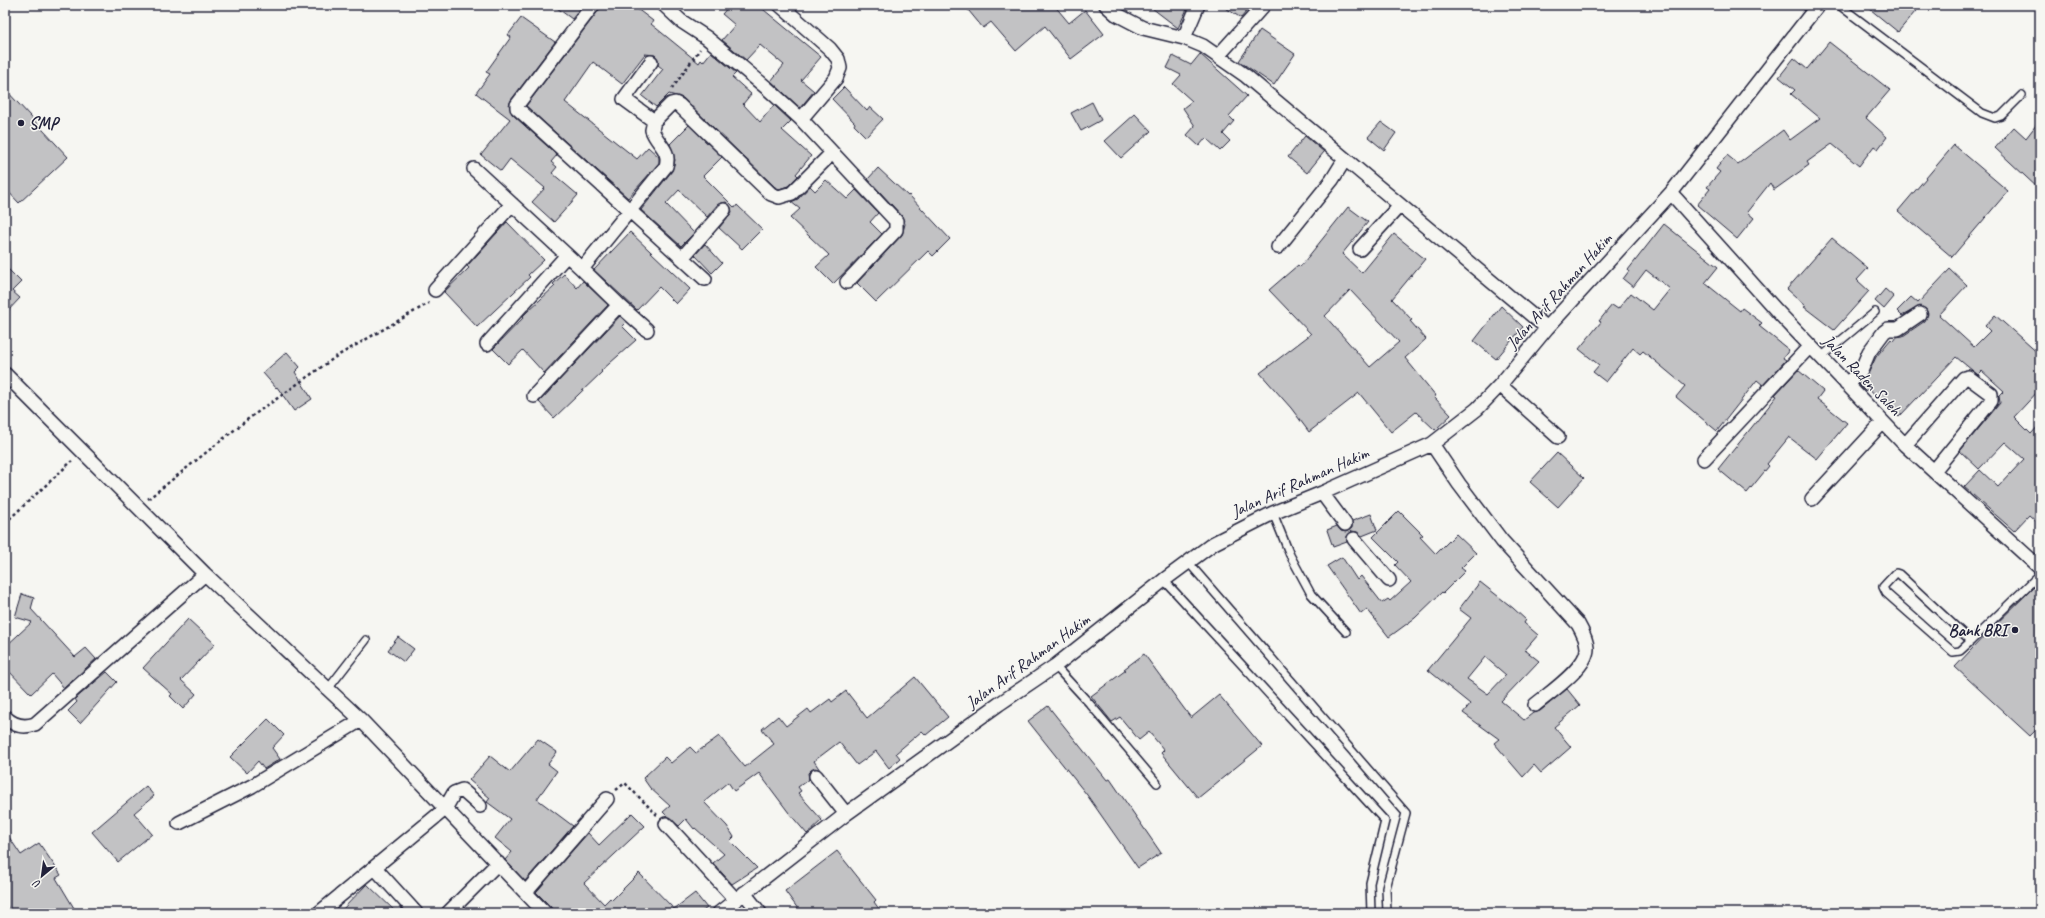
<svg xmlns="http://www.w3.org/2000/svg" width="2045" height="918" font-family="Caveat,sans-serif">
  <rect width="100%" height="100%" fill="#f6f6f2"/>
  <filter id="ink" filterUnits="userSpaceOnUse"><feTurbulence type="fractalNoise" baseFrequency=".025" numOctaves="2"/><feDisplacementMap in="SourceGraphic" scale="8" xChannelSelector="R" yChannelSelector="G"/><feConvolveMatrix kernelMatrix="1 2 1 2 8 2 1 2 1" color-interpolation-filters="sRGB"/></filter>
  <g filter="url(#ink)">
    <path fill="#c2c2c4" stroke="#22223b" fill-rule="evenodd" d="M553,5h30l-11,14z
      M601,5h31l21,16 -2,3 48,39 2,-3 2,2 8,-10 25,21 -4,4 19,17 -8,10 17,18 14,-17 17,16 -9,9 29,26 -15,18 2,2 -10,10 -9,3 -4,-2 -92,-89 -14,-4 -13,13 -14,-11 21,-27 -5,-4v-6l-3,-4 -10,-1 -23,30 -29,-22 -28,40 72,57 11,-12 11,10v6l-31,35 -102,-92 73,-96z
      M730,5h28l63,52 -20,23 13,11 -14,17 -29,-27 13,-16 -24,-20 -14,15 -24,-20 13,-15 -13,-11z
      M964,5h90l15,18 16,-13 19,24 -33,25 -26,-33 -29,25 -25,-29 -8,6z
      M1148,5h41l-11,23z
      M1221,5h31l-11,13z
      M1865,5h56l-23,27z
      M521,18l34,24 -44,58 -2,5 3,9 45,41 -6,7 6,5 -5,6 26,22 -24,27 -22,-20 13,-14 -35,-29 -9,12 -20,-16 29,-36 -34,-26 14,-19 -4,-2 25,-35 -3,-2z
      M1260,30l35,24 -21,31 -35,-24z
      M1829,42l61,48 -24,28 21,19 -9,12 -4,-3 -15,20 -27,-22 -25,18 2,3 -35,25 -4,-7 -23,29 7,6 -17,21 -40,-34 13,-16 -3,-2 13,-15 -4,-3 11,-14 11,9 45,-34 7,10 30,-22 -29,-24 4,-4 -16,-13 15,-19 13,11z
      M1200,54l47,42 -18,20 5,5 -11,13 7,7 -10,10 -14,-13 -7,8 -12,-11 8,-9 -12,-18 9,-7 -19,-17 8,-9 -14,-7 6,-12 18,9z
      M844,87l23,24 3,-4 13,12 -17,18 -12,-12 1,-2 -23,-24z
      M5,89l63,68 -49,46 -14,-15z
      M1092,102l9,18 -20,11 -10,-18z
      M1135,114l16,17 -30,27 -16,-17z
      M2040,120v70l-45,-42 19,-21 12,11z
      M1381,122l15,11 -12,17 -16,-13z
      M689,125l33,32 -19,19 32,32 2,-3 25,24 -20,20 -23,-21 13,-16 -1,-5 -5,-5 -8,2 -11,13 -28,-27 -13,14 28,29 -13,13 -40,-36 31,-39 3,-11 -5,-16z
      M1305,136l19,16 -17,21 -19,-16z
      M1954,145l54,46 -56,66 -54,-46z
      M878,168l30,28 1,-1 41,44 -17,17 -5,-5 -52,51 -19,-19 45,-48 3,-11 -3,-8 -34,-37z
      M826,180l21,19 9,-9 22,23 -8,9 12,12 -49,50 -17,-17 13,-12 -39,-37 10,-9 -9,-7 7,-3 12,-13 5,5z
      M1348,207l20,15 -26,32 20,19 32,-39 31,25 -33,40 20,21 -2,1 16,18 -21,19 31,38 -2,1 17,18 -16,15 -19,-18 -25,20 -32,-39 -50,39 -18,-24 -31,-35 51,-39 -42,-44 29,-25 2,2zM1350,290l49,52 -29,25 -45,-51z
      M507,222l37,38 -16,15 2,2 -53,50 -33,-35 25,-24 -2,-2z
      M1664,224l54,43 -13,16 35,28 2,-3 20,15 -3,3 30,24 -6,8 3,2 -23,25 -6,-5 -40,51 -41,-34 9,-11 -42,-35 -3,3 -7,-6 -27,34 -13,-10 6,-7 -20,-16 22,-27 -2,-1 13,-16 6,4 13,-16 22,17 17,-21 -24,-19 -13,17 -10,-8 6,-8 -1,-1z
      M630,232l60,57 -14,15 -17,-17 -22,23 -43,-40z
      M1832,238l36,30 -11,12 12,11 -35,39 -30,-23 2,-1 -19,-17z
      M705,244l17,19 -10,10 -17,-18z
      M5,266l16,16 -9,9 8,7 -15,16z
      M1950,269l17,16 -28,30 35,32 16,-16 -5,-5 10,-11 45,40v34l-26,28 17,17 9,-10v101l-11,-10 -15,16 -50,-44 16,-17 18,17 26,-28 -19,-17 -26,27 -19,-18 40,-48 -1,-7 5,-5 -22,-20 -4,4 -22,-18 -57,60 -31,-28 -3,2 -7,-7 10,-10 8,-17 15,-18 2,2 3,-4 7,-1 22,-15 3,-7 -2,-5 -6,-3 -18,10 -5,-5 14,-14 7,6z
      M564,274l13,14 6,-7 25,24 -64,68 -21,-23 -15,14 -15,-15 31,-32 -1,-1 5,-5 27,-25 -2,-2z
      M1885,289l9,8 -10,12 -9,-8z
      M1501,306l22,21 -27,32 -22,-18z
      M620,316l6,6 -4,4 14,14 -35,31 1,1 -48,46 -15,-16z
      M287,352l13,15 -5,5 17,27 -18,12 -17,-24 -1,1 -13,-15z
      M1798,370l25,21 -6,8 30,24 -30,36 -28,-22 -22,27 2,2 -22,27 -29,-24 59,-73 -2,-1z
      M1557,453l27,25 -26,29 -28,-25z
      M1399,511l24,24 -3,2 16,17 20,-20 20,19 -15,15 4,3 -22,22 -1,-1 -27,26 -26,19 -22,-28 -6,5 -34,-48 15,-9 15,23 4,-4 21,27 6,-4 2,2 21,-19 -16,-17 3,-3 -25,-25z
      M1371,514l6,16 -15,6 -5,-4 -5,-1 -5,5v6l-14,5 -6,-17 10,-4 4,5 5,1 6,-4v-7z
      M1480,582l33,26 13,12 -2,3 14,12 -13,15 14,11 -38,40 23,19 9,-7 7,-2 27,-22 13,16 -26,22 17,20 -30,26 -7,-8 -11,12 -29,-34 5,-4 -36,-26 7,-9 -42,-34 43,-52 -12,-9zM1485,657l21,18 -18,19 -21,-15z
      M2034,587l6,5v134l-10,10 -75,-69 32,-34z
      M22,594l12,4 -3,11 44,48 11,-9 10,11 -32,29 -12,-14 -21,20 -26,-27v-20l27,-25 -17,-5z
      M188,619l27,25 -34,36 15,14 -13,15 -13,-13 2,-2 -29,-26z
      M398,637l16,12 -10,13 -16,-12z
      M1144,654l47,64 28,-23 43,51 -64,52 -37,-45 3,-3 -15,-18 -10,8 -19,-23 -8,5 -21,-26 35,-26 -2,-1z
      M107,672l10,10 -37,41 -12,-12 9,-9 -2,-3z
      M915,677l33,40 -22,18 -4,-4 -26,22 4,5 -11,10 -13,-17 -19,14 -18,-23 -25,19 6,9 -5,-2 -4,2 -3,3 1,6 -11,8 3,4 -3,2 24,27 -15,14 -18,-21 -30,-40 -25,18 -6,-9 -24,20 23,24 7,11 -4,4 27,27 -25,16 -19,-21 11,-9 -29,-26 -1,1 -8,-10 -7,7 -12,-10 -4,-4 7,-6 -20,-18 -7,-10 22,-21 6,6 19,-16 6,6 23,-17 26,31 29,-23 -12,-15 16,-13 8,10 22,-17 3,4 19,-14 2,3 14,-11 21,27z
      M1048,706l59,74 3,-1 51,74 -23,15 -51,-73 -59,-74z
      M268,719l16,16 -12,13 8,11 -16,10 -6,-8 -11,12 -17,-16z
      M538,739l19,13 -9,12 9,7 -20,28 36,27 -48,55 -20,-21 7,-8 -17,-14 15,-19 -23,-17 3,-4 -21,-18 21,-24 20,16z
      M146,786l8,10 -20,17 18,21 -34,28 -26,-30z
      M632,813l13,13 -61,57 20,21 6,-6 2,2 27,-27 35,36 21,-16 12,15 -7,5h-147l-2,-6 -15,-15 52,-59 11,12z
      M5,831l16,24 18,-12 22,32 -5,3 21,35h-67l-5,-11z
      M837,851l39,49 -2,2 8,11h-81l-16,-22z
      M367,884l30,29h-58z"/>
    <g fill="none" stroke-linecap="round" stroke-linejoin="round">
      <g stroke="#22223b" stroke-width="10">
        <path id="service" d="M1839,5l143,108 13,5 6,-2 21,-21
          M1821,357l54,-45
          M1273,513l17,42 21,39 35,38
          M1188,562l218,251 -20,75 1,25
          M1164,580l221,241 -15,62 1,30
          M1971,641l-72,-67 -3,-1 -13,14 3,6 67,59 7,-1 11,-10 69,-67
          M1055,666l34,37 68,80
          M328,689l38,-49"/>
      </g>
      <g stroke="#22223b" stroke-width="16">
        <path id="minor" d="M593,5l-76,100v3l188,171
          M664,5l17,16 26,17 61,51 33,30 95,102v9l-49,52
          M780,5l50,44 8,10 2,9 -4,10 -35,41
          M1106,5l10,9 27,14 41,10 19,8 43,30 301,252
          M1184,38l14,-33
          M1218,56l46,-51
          M654,121l17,-17 4,-1 4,2 92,89 8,3 13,-4 40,-40
          M474,169l108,100
          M1671,193l105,117 129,135 135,123
          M1278,247l54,-67 13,-21
          M1360,249l40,-44
          M682,258l42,-48
          M435,290l77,-86
          M619,305l28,25
          M487,344l80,-89
          M5,374l200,200 156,146 184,193
          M1846,384l15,-13 8,-19 15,-20 4,-3h10l22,-15
          M1500,385l58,52
          M534,396l85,-91 -37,-36 84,-103c5,-16 -9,-22 -14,-36l2,-9 -30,-22 27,-37
          M1432,444l27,40 43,57 76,83c4,7 9,16 9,24 1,19 -39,46 -52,57
          M1905,445l59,-67 4,-1 23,17v7l-57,70
          M1704,459l106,-113
          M1322,493l23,31
          M1812,499l71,-77
          M1354,539l35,41
          M5,717c9,9 19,11 30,7l170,-150
          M816,776l30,38
          M179,823l73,-37 109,-66
          M666,824l69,75
          M375,868l41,45
          M526,892l81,-93
          M744,893l16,20
          M319,913l126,-104 9,-16 8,-3 18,16
          M448,913l50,-50
          M719,913l127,-99 153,-110 56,-38 109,-86 50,-37 59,-30 49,-20 110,-49 45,-35 23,-24 47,-57 124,-135 147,-188"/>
      </g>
      <path stroke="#22223b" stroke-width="2.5" stroke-dasharray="3 3" stroke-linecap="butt" d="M672,89l28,-40
        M148,499l100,-80 89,-63 92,-53
        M5,523l67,-62
        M616,790l9,-7 32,32"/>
      <use href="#service" stroke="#f6f6f2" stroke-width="7"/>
      <use href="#minor" stroke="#f6f6f2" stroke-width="13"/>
    </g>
  </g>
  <g fill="#22223b" stroke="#f6f6f2" stroke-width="1.5">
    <circle cx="21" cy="123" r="4"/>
    <circle cx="2015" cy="630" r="4"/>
  </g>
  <g text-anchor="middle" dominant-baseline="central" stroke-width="3" stroke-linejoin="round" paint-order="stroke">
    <g font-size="17" font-weight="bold" fill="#22223b" stroke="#f6f6f2" text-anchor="start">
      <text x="29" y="123">SMP</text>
      <text x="2007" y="630" text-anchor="end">Bank BRI</text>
    </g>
    <g font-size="17" fill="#22223b" stroke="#f6f6f2">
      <text transform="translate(1559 291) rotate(-48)">Jalan Arif Rahman Hakim</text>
      <text transform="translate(1862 375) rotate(46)">Jalan Raden Saleh</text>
      <text transform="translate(1300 482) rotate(-24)">Jalan Arif Rahman Hakim</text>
      <text transform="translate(1028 661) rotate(-36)">Jalan Arif Rahman Hakim</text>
    </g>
  </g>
  <rect width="2045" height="918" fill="none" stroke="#f6f6f2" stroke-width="20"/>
  <rect x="10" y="10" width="2025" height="898" fill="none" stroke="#22223b" stroke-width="1.5" filter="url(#ink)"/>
  <g transform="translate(42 876) rotate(209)" stroke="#f6f6f2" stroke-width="3" paint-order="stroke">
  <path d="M0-3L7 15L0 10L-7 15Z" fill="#22223b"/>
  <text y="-6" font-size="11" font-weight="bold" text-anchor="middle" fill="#22223b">U</text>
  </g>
</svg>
